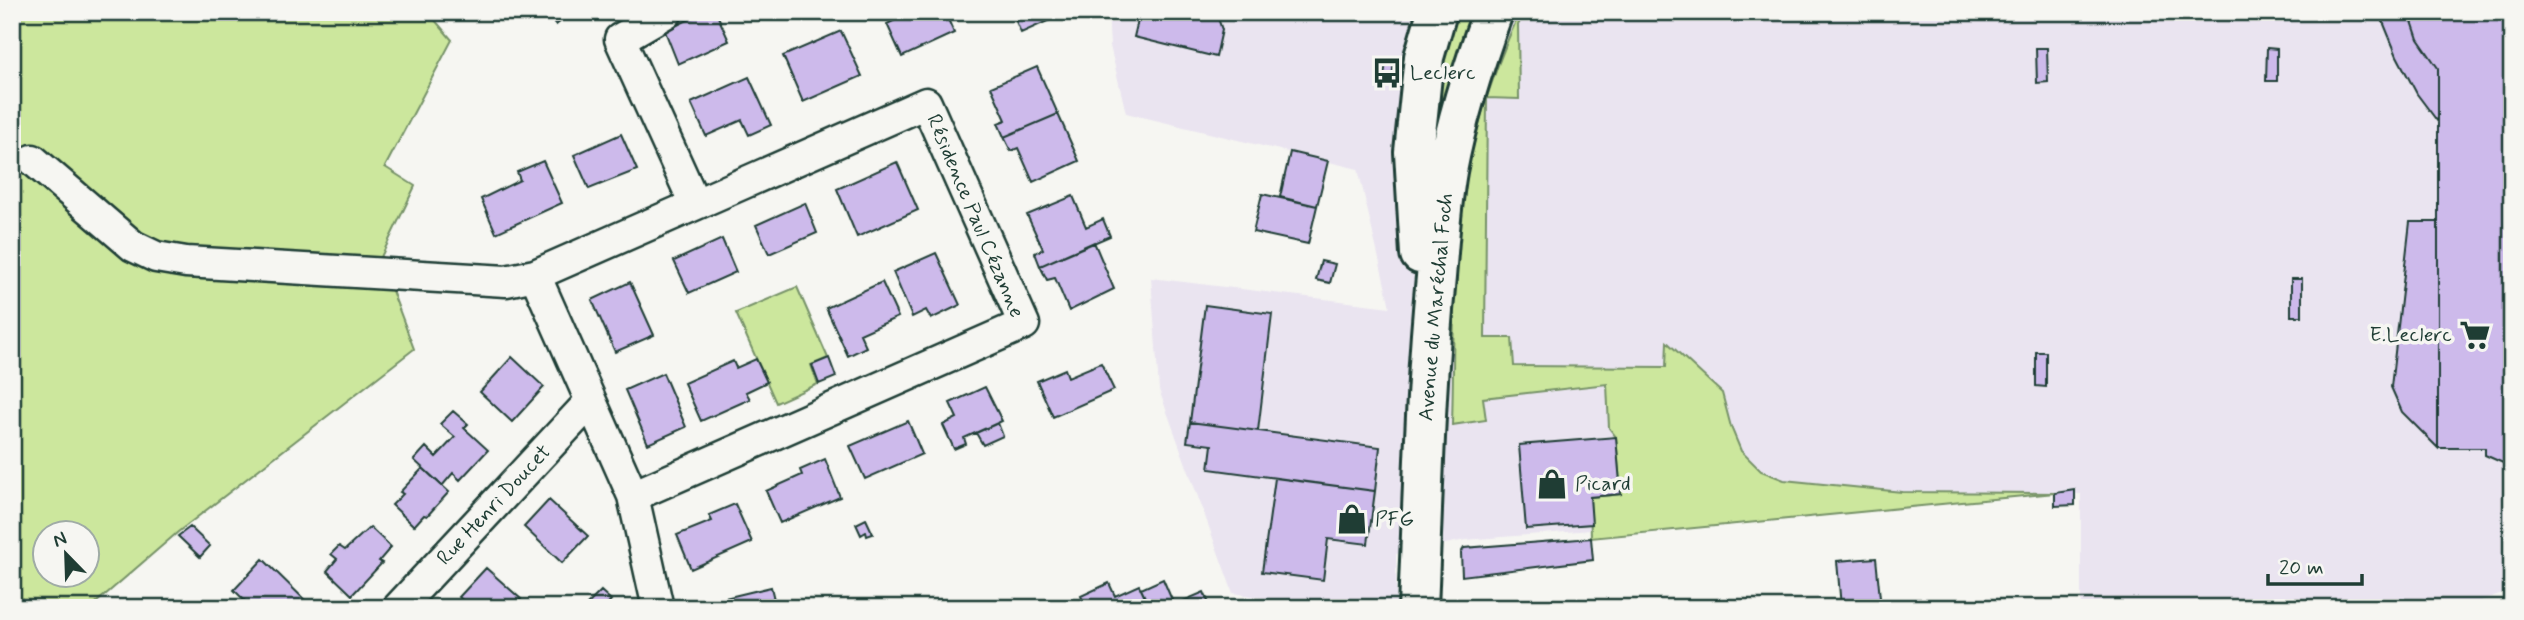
<svg xmlns="http://www.w3.org/2000/svg" width="2524" height="620" font-family="Mynerve,sans-serif">
  <rect width="100%" height="100%" fill="#f6f6f2"/>
  <filter id="ink" filterUnits="userSpaceOnUse"><feTurbulence type="fractalNoise" baseFrequency=".0143" numOctaves="2"/><feDisplacementMap in="SourceGraphic" scale="14" xChannelSelector="R" yChannelSelector="G"/><feConvolveMatrix kernelMatrix="1 2 1 2 8 2 1 2 1" color-interpolation-filters="sRGB"/></filter>
  <g filter="url(#ink)">
    <path fill="#eae4f0" d="M1108,12h1404v577l-49,19h-382v-114l-26,-1 -590,47 -69,14v54h-71l-92,-15 -74,-203 -8,-112 239,29 -32,-138 -232,-56 -16,-67z"/>
    <path fill="#cce79d" stroke="#769268" stroke-width="2" fill-rule="evenodd" d="M12,12h416l24,28 -67,127 30,19 -35,73 34,90 -236,183 -88,76h-78zM46,532h42v42h-42z
      M1450,12h32l-47,177 -7,-70z
      M1520,12h5l-7,13 1,74 -32,-1 -2,240h27l2,28 152,1 1,-25 55,51 9,34 10,24 20,20 23,9 118,12 153,1 -464,45 -1,-41 31,-3 -5,-57 -7,-9 -2,-44 -124,14 3,22 -34,5c2,-64 0,-129 6,-192 7,-74 31,-154 62,-221z
      M797,287l31,71 -17,7 7,19 -42,19 -40,-90z"/>
    <path fill="#cdbaeb" stroke="#1f3d34" stroke-width="2" d="M546,12h26l-16,13z
      M704,12h12l13,29 -51,23 -13,-33z
      M912,12h33l9,21 -52,24 -15,-33z
      M1012,12h46l1,4 -38,17z
      M1140,12h76l6,18 -6,27 -82,-20z
      M2379,12h30l9,27 20,29v54l-21,-28 -20,-38z
      M2409,12h103v455l-27,-12v-7h-47v-380l-20,-29z
      M841,31l21,45 -59,26 -20,-46z
      M2036,48h11l1,34 -11,1z
      M2267,48l10,1v32h-11z
      M1386,60h8l-2,18h-8z
      M1037,67l21,47 -54,23 -6,-14 8,-3 -15,-33z
      M749,77l22,48 -22,10 -7,-15 -36,16 -15,-33z
      M1058,114l21,47 -46,21 -15,-34 -7,3 -7,-14z
      M621,134l16,36 -48,19 -15,-34z
      M1290,152l38,9 -11,45 -37,-9z
      M543,161l19,42 -66,30 -15,-34 39,-19 -3,-8z
      M897,162l21,48 -61,27 -20,-48z
      M1262,194l55,12 -9,38 -55,-12z
      M1073,196l13,31 17,-8 7,17 -70,30 -5,-13 8,-4 -16,-34z
      M805,203l12,30 -48,21 -13,-29z
      M2410,222h28v226l-36,-36 -11,-25z
      M722,239l14,33 -47,21 -15,-32z
      M1094,242l20,47 -45,22 -14,-33 -8,2 -7,-14z
      M936,253l24,52 -29,14 -5,-9 -14,7 -19,-45z
      M1321,261l14,3 -5,19 -14,-3z
      M2291,279h11v37h-11z
      M630,282l24,53 -39,17 -23,-52z
      M882,282l16,35 -38,17 6,13 -18,9 -22,-48z
      M1205,305l67,9 -14,117 -68,-9z
      M2036,352h10v35l-10,-1z
      M512,357l32,30 -32,35 -32,-30z
      M829,358l7,19 -17,7 -7,-19z
      M756,359l11,23 -21,10 4,7 -49,22 -17,-38 49,-22 3,7z
      M1101,363l13,27 -61,27 -16,-36 28,-12 3,8z
      M663,373l23,54 -38,17 -23,-54z
      M985,387l17,34 -38,17 2,6 -12,5 -11,-24 14,-7 -7,-15z
      M453,411l15,13 -4,4 24,22 -28,30 -7,-7 -11,13 -28,-26 12,-13 10,10 19,-20 -15,-13z
      M908,421l14,33 -57,25 -15,-33z
      M1190,422l190,25 -5,44 -166,-22 3,-24 -25,-3z
      M998,423l5,13 -20,9 -7,-12z
      M1616,437l5,57 -31,3 2,27 -66,5 -7,-84z
      M825,459l15,38 -60,26 -14,-32 36,-16 -2,-5z
      M423,468l26,24 -22,24 -3,-1 -10,11 -22,-21 11,-11 -3,-2z
      M1275,478l100,13 -7,53 -40,-5 -5,41 -61,-8z
      M2075,490v15l-20,1v-13z
      M549,500l39,36 -26,27 -38,-36z
      M735,504l17,38 -61,27 -14,-34 35,-14 -3,-6z
      M866,519l7,15 -6,2 -1,-4 -5,3 -5,-11z
      M190,527l20,19 -10,11 -22,-21z
      M370,527l21,20 -12,14 3,2 -30,32 -25,-24 10,-12 -6,-5 8,-8 6,4z
      M1591,538l2,22 -131,16 -1,-23 3,-5z
      M1876,558l5,50h-50l10,-1 -4,-46z
      M263,559l50,49h-61l-18,-18z
      M486,568l35,31 -9,9h-41l-12,-11z
      M1163,579l11,26 30,-13 7,16h-61l-9,-19z
      M1109,583l6,13 24,-11 11,23h-64l-5,-12z
      M771,587l5,21h-49l-2,-10z
      M601,591l10,9 -7,8h-20z"/>
    <g fill="none" stroke-linecap="round" stroke-linejoin="round">
      <g stroke="#1f3d34" stroke-width="35">
        <path id="street" d="M667,12l-47,27 75,165
          M33,160l100,86 23,11 30,5 320,19 29,-6
          M633,496l391,-172 -98,-221 -391,172 98,221 25,112
          M398,608l192,-206"/>
      </g>
      <g stroke="#1f3d34" stroke-width="44">
        <path id="secondary" d="M1420,254l-6,-102 10,-95 13,-45
          M1418,608c5,-110 7,-221 18,-331 3,-35 5,-71 11,-106 10,-54 27,-107 46,-159"/>
      </g>
      <use href="#street" stroke="#f6f6f2" stroke-width="30"/>
      <use href="#secondary" stroke="#f6f6f2" stroke-width="38"/>
    </g>
  </g>
  <defs>
    <g id="bus-bare" transform="scale(2.415)"><path d="M-5-6H5V4H4V6H2V4H-2V6H-4V4H-5ZM-3.5-4V0h7V-4ZM-3.5 1.2v1.5H-2V1.2ZM2 1.2v1.5H3.5V1.2Z" fill="#1f3d34" stroke="#f6f6f2" stroke-width="2.5" paint-order="stroke"/></g>
    <g id="supermarket-bare" transform="scale(2.415)"><path d="M-6-5.5h2.5l.6 2H6L4.5 2H-2.5L-4.4-4H-6ZM-1.5 3.2a1.3 1.3 0 1 0 .1 0ZM3 3.2a1.3 1.3 0 1 0 .1 0Z" fill="#1f3d34" stroke="#f6f6f2" stroke-width="2.5" paint-order="stroke"/></g>
    <g id="shop-bare" transform="scale(2.415)"><path d="M-5-2.5h2.3a2.7 3.5 0 0 1 5.4 0H5L5.5 6h-11ZM-1.5-2.5h3a1.5 2.3 0 0 0-3 0Z" fill="#1f3d34" stroke="#f6f6f2" stroke-width="2.5" paint-order="stroke"/></g>
  </defs>
  <g fill-rule="evenodd">
    <use href="#bus-bare" x="1387" y="73"/>
    <use href="#supermarket-bare" x="2475" y="335"/>
    <use href="#shop-bare" x="1552" y="484"/>
    <use href="#shop-bare" x="1352" y="519"/>
  </g>
  <g text-anchor="middle" dominant-baseline="central" stroke-width="7" stroke-linejoin="round" paint-order="stroke">
    <g font-size="21" fill="#1f3d34" stroke="#f6f6f2" text-anchor="start">
      <text x="1410" y="73">Leclerc</text>
      <text x="2452" y="335" text-anchor="end">E.Leclerc</text>
      <text x="1575" y="484">Picard</text>
      <text x="1375" y="519">PFG</text>
    </g>
    <g font-size="21" fill="#1f3d34" stroke="#f6f6f2">
      <text transform="translate(975 216) rotate(67)">Résidence Paul Cézanne</text>
      <text transform="translate(1436 307) rotate(-85)">Avenue du Maréchal Foch</text>
      <text transform="translate(494 505) rotate(-47)">Rue Henri Doucet</text>
    </g>
  </g>
  <rect width="2524" height="620" fill="none" stroke="#f6f6f2" stroke-width="42"/>
  <rect x="21" y="21" width="2482" height="578" fill="none" stroke="#1f3d34" stroke-width="2.5" filter="url(#ink)"/>
  <g transform="translate(66 554) rotate(337)"><circle r="33" fill="#f6f6f2" stroke="#a0aca6" stroke-width="2"/>
  <path d="M0-5L12 26L0 18L-12 26Z" fill="#1f3d34"/>
  <text y="-10" font-size="19" font-weight="bold" text-anchor="middle" fill="#1f3d34">N</text>
  </g>
  <path d="M2268 574v10h94v-10" fill="none" stroke="#1f3d34" stroke-width="3.5"/>
  <text x="2279" y="574" font-size="21" fill="#1f3d34" stroke="#f6f6f2" stroke-width="5" paint-order="stroke">20 m</text>
</svg>
